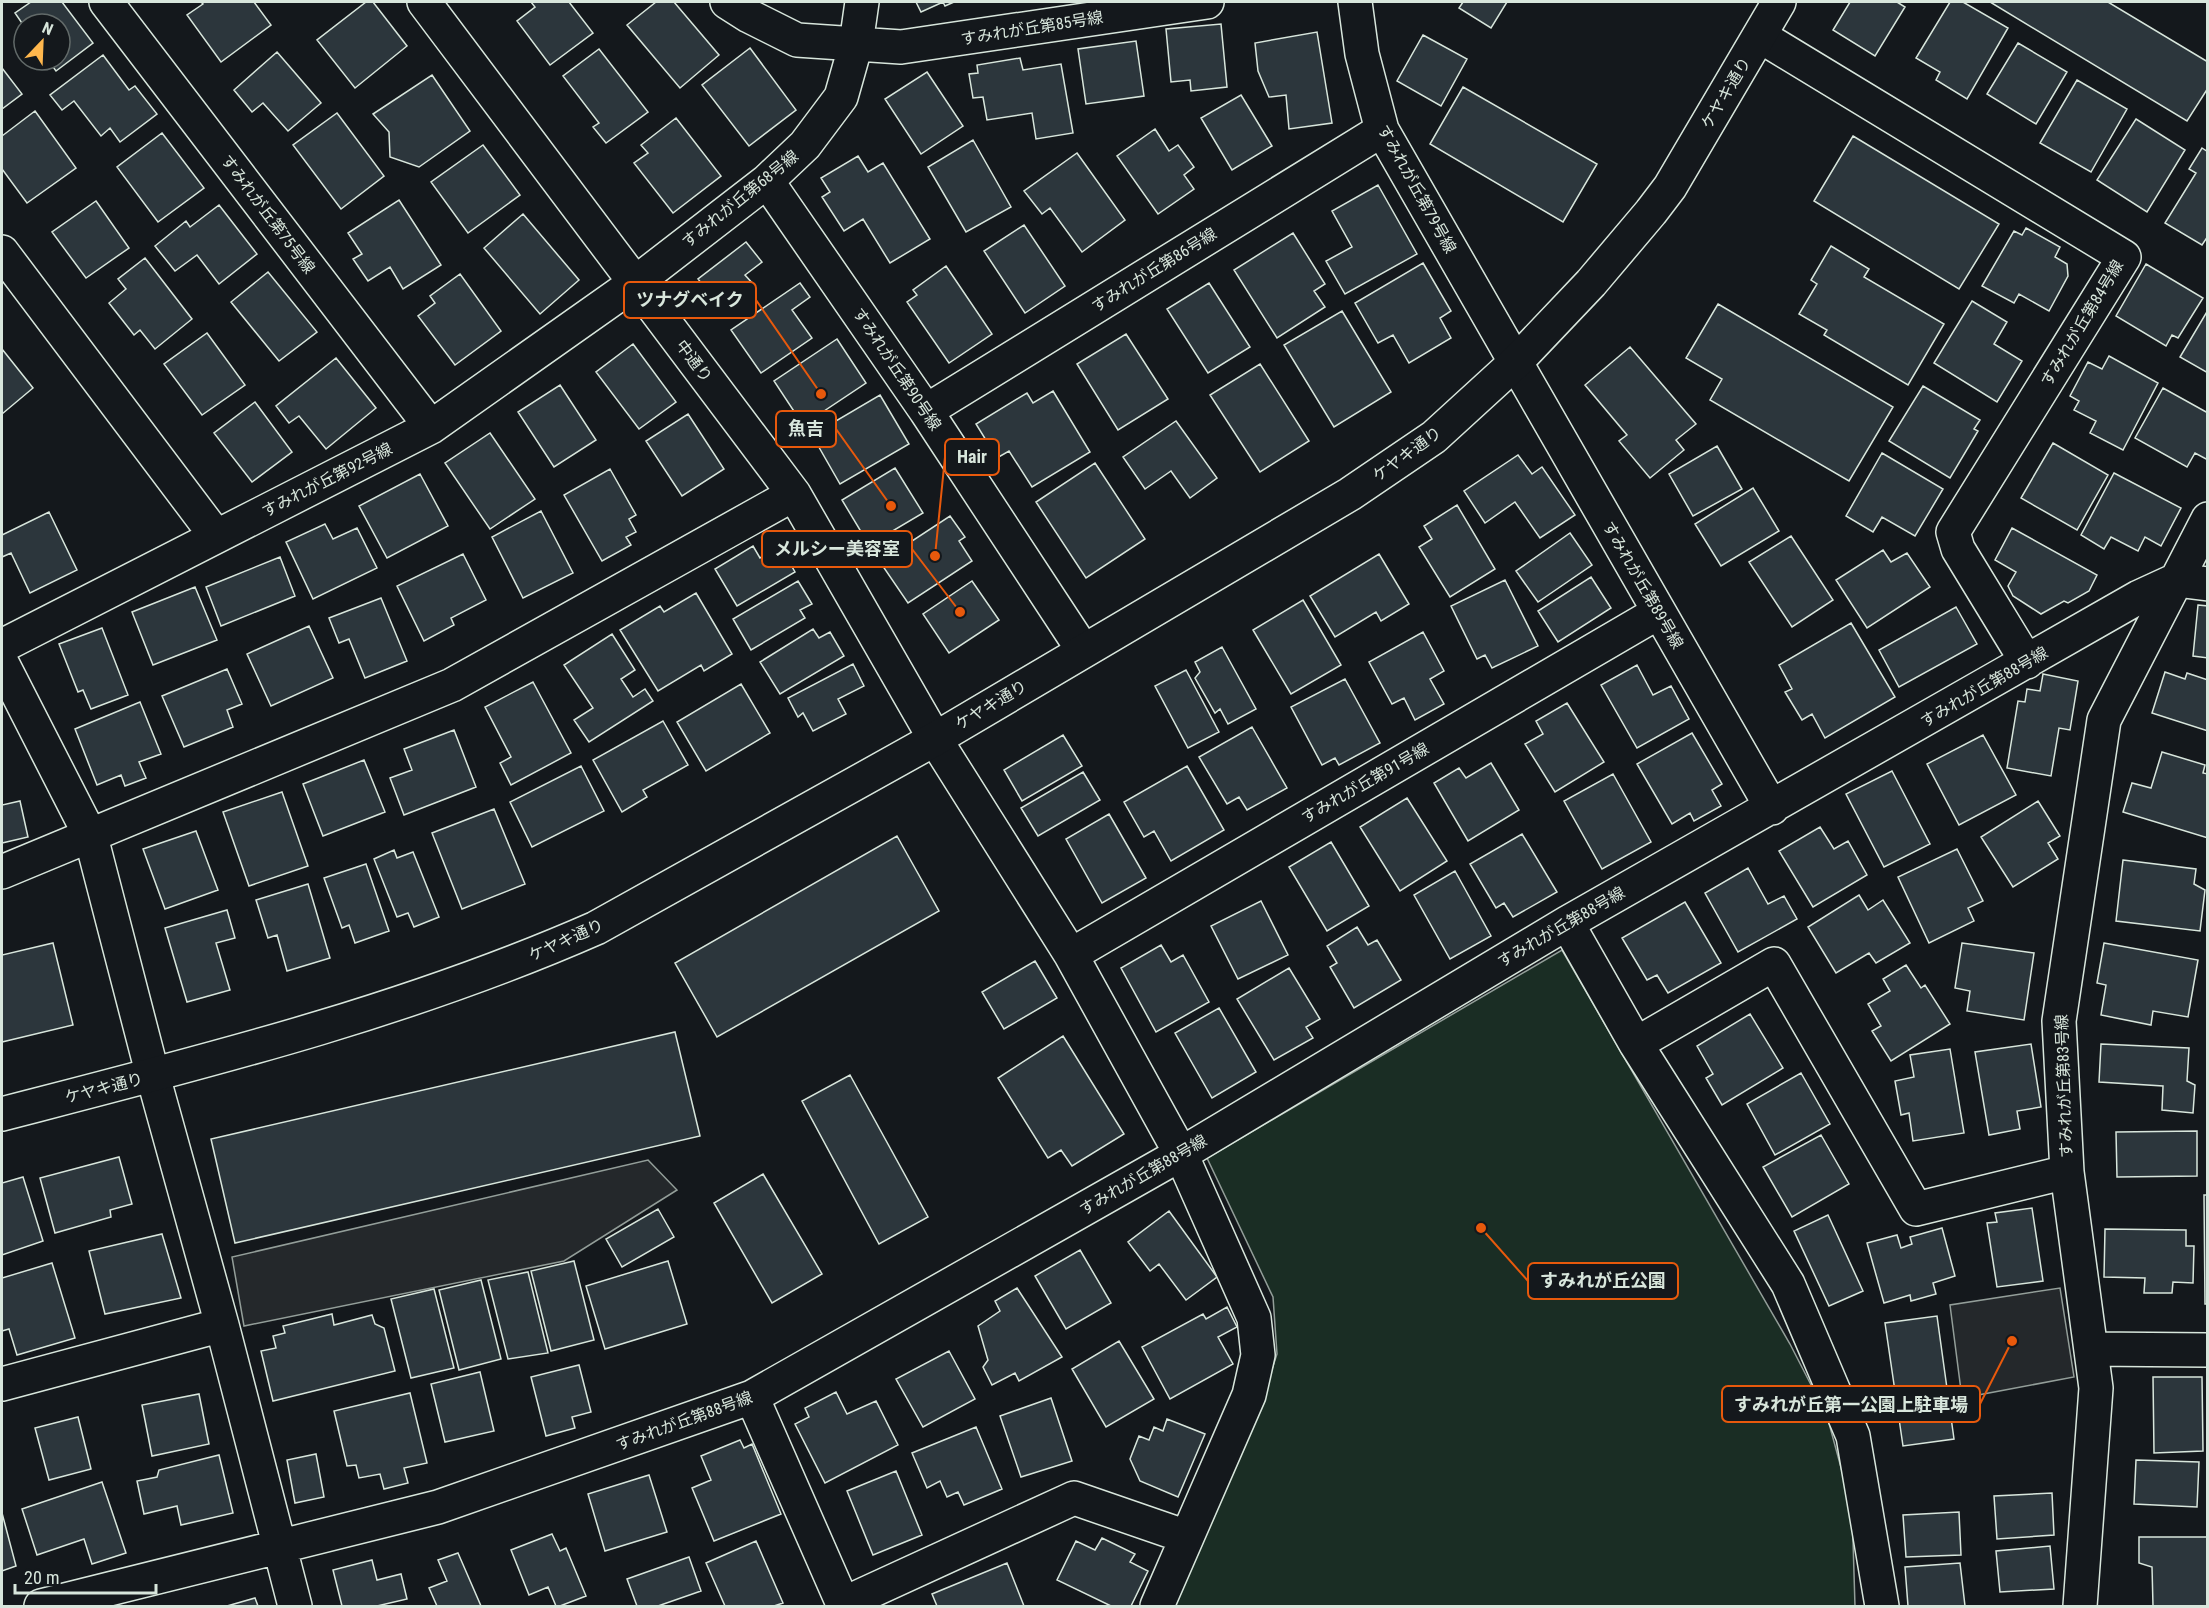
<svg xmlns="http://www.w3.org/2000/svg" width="2209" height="1608" font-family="'Roboto Condensed','Noto Sans JP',sans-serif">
  <rect width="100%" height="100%" fill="#14181c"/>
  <path fill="#1a2d24" stroke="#939e99" stroke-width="1.5" d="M1562,950l228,394 37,72 25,92 3,98h-680l82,-191 20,-61 -4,-57 -66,-139z"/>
  <path fill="#24282b" stroke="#939e99" stroke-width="1.5" d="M648,1160l29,30 -113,71 -320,65 -12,-69z
    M2060,1288l14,89 -112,21 -12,-93z"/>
  <path fill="#2c363c" stroke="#d8e6dc" stroke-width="1.5" d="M31,2h31l31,41 -37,28 -8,-11h12v-36h-36v2l-9,-13z
    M201,2h53l17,23 -50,37 -34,-47 16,-11z
    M366,2h7l34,44 -52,42 -38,-48z
    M531,2h38l24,31 -43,32 -33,-44 18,-14z
    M656,2h18l45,53 -39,33 -53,-63z
    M916,2h38l-9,4 -2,-4 -22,10z
    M1463,2h44l-16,26 -32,-20z
    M1850,2h47l8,5 -30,49 -42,-26z
    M1950,2h13l45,26 -41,71 -31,-19 4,-8 -24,-14z
    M1990,2h118l100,60v26l-21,33z
    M1221,24l6,63 -36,4 -1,-11 -19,2 -5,-53z
    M1317,32l15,91 -43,6 -3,-34 -17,2 -11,-26 -3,-28z
    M1423,35l44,24 -26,47 -44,-25z
    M1136,41l8,55 -58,8 -8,-55z
    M2018,43l49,29 -31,52 -49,-30z
    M750,48l46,62 -47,36 -47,-61z
    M599,49l49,63 -42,31 -13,-16 6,-4 -36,-47z
    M277,52l44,51 -33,28 -25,-28 -11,9 -18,-22z
    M103,55l26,35 6,-4 22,28 -37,28 -10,-14 -9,8 -27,-35 -12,9 -12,-15z
    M1020,58l3,12 38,-6 12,69 -37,6 -4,-26 -45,7 -4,-23 -10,1 -4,-24 9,-1 -1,-8z
    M2,68l20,26 -20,15z
    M927,72l36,54 -42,28 -36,-55z
    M432,75l38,56 -51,36 -29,-10 -1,-25 -16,-18z
    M2077,80l50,29 -36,63 -51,-29z
    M1463,87l134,77 -34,58 -133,-78z
    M1241,95l31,51 -40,24 -31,-52z
    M35,111l41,57 -49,35 -25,-34v-33z
    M337,113l47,63 -43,33 -48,-64z
    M676,118l45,58 -48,37 -39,-50 14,-10 -7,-8z
    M2136,119l49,31 -38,62 -50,-32z
    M1155,129l14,22 9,-6 16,22 -10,8 10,14 -36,25 -41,-58z
    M162,133l42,55 -46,34 -41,-55z
    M1853,136l146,88 -40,65 -145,-88z
    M973,140l38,67 -45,25 -38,-65z
    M483,145l37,50 -52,38 -37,-51z
    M2202,148l6,4v84l-6,9 -37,-22 31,-50 -7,-4z
    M1077,153l48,67 -43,32 -32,-44 -8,6 -18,-23z
    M858,156l10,16 15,-9 47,76 -40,24 -27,-44 -19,12 -22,-34 8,-5 -9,-14z
    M1378,185l39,69 -72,40 -19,-33 26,-14 -20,-36z
    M399,200l42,65 -38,24 -13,-22 -22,14 -15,-22 9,-5 -14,-21z
    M96,201l33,47 -43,30 -34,-46z
    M219,205l38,49 -38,30 -22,-29 -22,16 -20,-25 31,-25 4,6z
    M523,214l56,66 -39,34 -56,-66z
    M1024,225l41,61 -40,27 -41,-62z
    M2026,228l34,19 -5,10 12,7 1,12 -19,35 -30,-17 -5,9 -32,-17 32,-55 8,4z
    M1293,233l32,51 -11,7 11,16 -48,31 -43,-68z
    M746,242l16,20 -17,13 9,10 -31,26 -25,-32z
    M1831,246l38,23 -5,8 80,47 -36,61 -84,-50 3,-5 -28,-16 18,-30 -6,-4z
    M145,258l47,61 -37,30 -15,-19 -6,5 -25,-32 17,-14 -8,-10z
    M1423,263l28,48 -11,7 11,20 -42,25 -16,-28 -15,8 -23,-40z
    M2146,264l57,34 -25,40 -6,-3 -6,11 -50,-30z
    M946,266l46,68 -43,29 -42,-61 10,-7 -4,-5z
    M268,272l49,60 -38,29 -48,-59z
    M460,274l41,57 -46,34 -37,-49 17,-13 -5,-7z
    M800,283l10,14 -18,13 20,28 -51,35 -30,-43z
    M1209,283l41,64 -42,26 -41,-64z
    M1972,301l35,21 -13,22 28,17 -25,41 -63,-39z
    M1718,304l175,103 -44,74 -139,-81 12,-21 -36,-21z
    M2208,310v63l-28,-16z
    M1342,311l49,81 -57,35 -50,-82z
    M207,333l38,52 -43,30 -38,-51z
    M1126,334l42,65 -50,31 -41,-66z
    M837,339l29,44 -63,42 -29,-44z
    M633,344l43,58 -37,27 -43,-57z
    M1630,347l66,77 -20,16 8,10 -34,28 -31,-37 8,-6 -42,-50z
    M2,349l31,39 -31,26z
    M2109,356l49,27 -35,67 -33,-17 6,-12 -22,-11 5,-9 -9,-5 18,-34 14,7z
    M336,358l40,50 -50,41 -27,-33 -10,7 -13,-17z
    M1260,364l49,77 -49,31 -50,-77z
    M560,385l36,55 -42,27 -36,-55z
    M1923,386l57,34 -6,9 4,2 -28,47 -61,-37z
    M2163,388l45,25v47l-13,-7 -8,14 -52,-29z
    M1053,391l37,61 -58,35 -23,-36 -12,7 -21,-34 51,-31 6,10z
    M880,395l29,49 -69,40 -28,-49z
    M255,402l37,50 -40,30 -38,-49z
    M688,414l36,55 -42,27 -36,-55z
    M1176,421l41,57 -27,20 -19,-27 -26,18 -22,-32z
    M490,433l45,66 -45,30 -45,-66z
    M2053,443l55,32 -31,55 -56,-32z
    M1717,446l25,43 -49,27 -24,-42z
    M1882,453l61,36 -28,47 -33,-19 -9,15 -27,-16z
    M1518,455l14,19 10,-7 33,48 -35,23 -25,-36 -30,21 -21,-32z
    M1095,463l50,76 -59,39 -50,-76z
    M895,468l28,45 -54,32 -27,-45z
    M610,469l26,46 -7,4 7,13 -10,5 5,8 -29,16 -38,-66z
    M2114,473l67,35 -20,38 -16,-9 -7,14 -27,-14 -7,12 -23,-14z
    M420,474l28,52 -61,32 -28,-52z
    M1753,488l26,43 -58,35 -26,-42z
    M1457,505l38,64 -45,28 -31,-50 13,-8 -8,-13z
    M541,511l32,62 -50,25 -31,-61z
    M49,512l28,58 -47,23 -19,-40 -9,4v-22z
    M950,516l15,21 -6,4 13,20 -64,42 -28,-41z
    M325,524l8,15 24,-11 20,40 -64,31 -27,-57z
    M2012,528l85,47 -8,16 -21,12 -4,-2 -23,13 -28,-18 -5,-10 8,-14 -21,-12z
    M1570,533l22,32 -54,37 -22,-31z
    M1791,536l42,64 -41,27 -43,-65z
    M753,546l7,12 20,-12 15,26 -58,34 -22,-37z
    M1883,550l8,12 16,-9 23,34 -63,41 -31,-48z
    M463,554l23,46 -35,18 3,7 -30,16 -27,-55z
    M1379,554l30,50 -28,17 -5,-9 -41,25 -25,-41z
    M280,557l15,39 -74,30 -15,-39z
    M1591,577l20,31 -53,34 -20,-31z
    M1505,580l33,66 -46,22 -7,-13 -8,4 -26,-53z
    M798,581l14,23 -12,6 5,8 -54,32 -18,-31z
    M972,581l27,39 -50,33 -26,-39z
    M195,587l22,53 -64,25 -21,-53z
    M696,593l36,61 -28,17 -3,-6 -43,26 -38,-61 40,-24 4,6z
    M381,598l26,63 -42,17 -16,-39 -10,4 -10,-25z
    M1303,600l38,65 -50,29 -38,-64z
    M2198,605l10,1v52l-15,-2z
    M1956,607l21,37 -78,43 -20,-37z
    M1851,623l44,74 -70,41 -13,-24 -10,6 -17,-28 7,-3 -13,-24z
    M309,626l24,52 -62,28 -24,-52z
    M102,628l26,67 -37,14 -8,-19 -5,2 -19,-48z
    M813,629l6,9 11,-6 14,24 -64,38 -20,-32z
    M1423,632l21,39 -14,8 14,25 -29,16 -11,-22 -12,6 -23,-42z
    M612,634l23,36 -14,9 12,18 12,-8 8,12 -64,41 -15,-22 19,-12 -29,-43z
    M1222,647l34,62 -28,15 -8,-15 -5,4 -20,-35 5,-6 -5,-10z
    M853,664l11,22 -26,13 8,15 -33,17 -10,-18 -5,4 -10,-19z
    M1637,665l16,30 18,-9 18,33 -52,29 -36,-63z
    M227,669l15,35 -15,6 6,17 -49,20 -22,-51z
    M1186,670l33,62 -31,16 -33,-62z
    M2165,672l20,7 2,-6 21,7v51l-56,-18z
    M2043,674l35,7 -8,49 -11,-2 -8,48 -44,-8 11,-67 7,1 2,-13 13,2z
    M1345,679l35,64 -41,22 -4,-7 -13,7 -31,-58z
    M533,682l38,71 -60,32 -11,-22 11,-6 -26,-50z
    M741,684l29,49 -64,38 -29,-49z
    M140,702l21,52 -22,8 7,16 -21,8 -4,-11 -24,10 -22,-56z
    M1567,703l37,59 -49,30 -30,-48 18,-10 -7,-13z
    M663,721l25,44 -45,25 4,7 -25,15 -29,-52z
    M1252,727l35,61 -40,22 -8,-13 -12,7 -28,-47z
    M454,730l22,57 -72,28 -14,-37 22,-8 -8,-21z
    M1692,733l30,51 -10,6 9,16 -27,15 -4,-8 -18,11 -35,-60z
    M1063,735l19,31 -60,35 -18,-31z
    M1983,735l33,60 -57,30 -32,-61z
    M2162,752l43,13 -2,8 5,1v64l-85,-26 9,-29 19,5z
    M364,760l21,52 -62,24 -20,-52z
    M1491,763l28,47 -51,31 -34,-58 25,-15 7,10z
    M581,766l23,45 -72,36 -22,-45z
    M1187,766l37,64 -53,31 -17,-30 -10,6 -20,-35z
    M1892,771l38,73 -46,23 -38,-73z
    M1083,772l17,28 -62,36 -17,-28z
    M1613,774l38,68 -49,27 -38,-68z
    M282,792l26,74 -59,20 -26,-74z
    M1407,798l40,63 -47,30 -40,-64z
    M20,801l8,36 -26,6v-38z
    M2038,801l22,35 -12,7 10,16 -45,28 -32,-50z
    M494,809l31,75 -63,25 -30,-76z
    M1109,814l37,64 -44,25 -36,-64z
    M1820,827l14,22 14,-8 19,34 -54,32 -34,-56z
    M196,831l22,59 -53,19 -22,-60z
    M1522,834l35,58 -44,25 -9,-14 -8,5 -26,-44z
    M897,836l42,75 -222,126 -42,-74z
    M1331,842l38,64 -42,25 -38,-64z
    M1957,849l26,52 -15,7 6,13 -45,22 -31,-66z
    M394,850l3,8 16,-6 26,65 -25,10 -6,-14 -11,4 -23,-58z
    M2123,860l73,9 -2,15 11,6 -5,41 -84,-10z
    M366,864l23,67 -34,12 -6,-18 -7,3 -18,-50z
    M1748,868l20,36 16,-8 13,23 -59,33 -33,-59z
    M1455,871l36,65 -41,23 -36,-64z
    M308,884l22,74 -43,13 -10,-36 -9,3 -12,-38z
    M1859,895l9,15 15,-10 27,43 -34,20 -7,-10 -33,20 -28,-46z
    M1261,901l27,54 -50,24 -27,-53z
    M1685,902l36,61 -53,30 -11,-18 -10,5 -25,-42z
    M227,910l8,28 -19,5 14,47 -43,12 -22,-74z
    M1357,927l11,18 9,-5 24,40 -47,28 -24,-41 7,-4 -10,-17z
    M53,943l20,82 -71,17v-87z
    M1962,943l72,10 -10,67 -57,-9 3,-20 -15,-3z
    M2104,943l94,17 -10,57 -35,-6 -2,14 -50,-10 5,-30 -9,-2z
    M1161,945l10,17 12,-7 26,47 -53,30 -35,-64z
    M1035,961l22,37 -53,31 -22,-37z
    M1906,965l15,23 4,-3 25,39 -59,37 -19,-30 9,-5 -13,-22 22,-13 -7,-12z
    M1289,968l31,51 -14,8 7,11 -39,22 -37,-61z
    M1219,1008l37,64 -44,26 -37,-65z
    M1750,1014l33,54 -61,37 -16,-27 7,-4 -16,-28z
    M675,1032l25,104 -465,107 -24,-104z
    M1063,1036l61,98 -52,32 -11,-16 -13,8 -50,-80z
    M2031,1044l10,63 -24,4 3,18 -31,6 -14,-83z
    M2101,1044l88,4 -2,33 8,4 -2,28 -31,-3 1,-24 -64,-4z
    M1950,1049l14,84 -51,8 -4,-28 -8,2 -6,-34 19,-4 -4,-22z
    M1801,1073l29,51 -55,31 -28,-51z
    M850,1075l78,142 -49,27 -77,-143z
    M2197,1131v45l-80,1 -1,-45z
    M1821,1135l28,49 -57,33 -29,-50z
    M119,1157l13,47 -22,6 1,7 -56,16 -15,-55z
    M763,1174l59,100 -50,29 -58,-100z
    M23,1177l20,64 -41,14v-72z
    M2204,1195h4v109h-3z
    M2032,1208l11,73 -46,6 -10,-64 10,-1 -2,-9z
    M658,1209l16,28 -52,30 -16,-28z
    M1169,1211l48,66 -31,23 -27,-36 -9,7 -22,-29z
    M1828,1215l35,76 -34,15 -35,-75z
    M1942,1228l13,48 -22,7 3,11 -25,7 -1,-6 -26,8 -17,-60 30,-8 4,13 11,-4 -2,-7z
    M2105,1229l81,1v16h8l-1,37 -20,-1 -1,11h-28l1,-15 -41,-1z
    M162,1234l19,64 -76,16 -16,-63z
    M1080,1250l31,53 -45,26 -31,-53z
    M574,1261l20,79 -43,11 -20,-80z
    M668,1261l19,63 -82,25 -19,-63z
    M52,1263l23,75 -58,17 -8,-26 -7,2v-53z
    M528,1272l20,81 -40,6 -20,-79z
    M481,1280l20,79 -42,11 -20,-80z
    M1017,1288l45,69 -43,24 -4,-8 -23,12 -9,-18 5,-7 -10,-34 22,-15 -5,-10z
    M434,1289l20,79 -43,10 -20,-79z
    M1227,1307l10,20 -19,10 15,27 -63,35 -28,-52 61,-33 3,5z
    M332,1314l2,11 38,-10 3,9 9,4 11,43 -122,30 -12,-50 15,-3 -3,-12 12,-3 -2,-7z
    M1937,1316l17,123 -51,7 -18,-123z
    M1119,1341l35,58 -48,28 -34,-58z
    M949,1351l26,48 -52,28 -27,-48z
    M579,1365l12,47 -19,5 3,11 -29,8 -15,-59z
    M480,1372l14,59 -49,11 -14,-58z
    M2153,1377h49l1,74 -49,2z
    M836,1392l11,22 29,-13 22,44 -73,38 -30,-59 14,-7 -4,-9z
    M410,1393l17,70 -23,5 4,15 -24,6 -4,-15 -21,4 -3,-13 -9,1 -13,-55z
    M199,1394l10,50 -57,12 -10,-51z
    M1051,1398l21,63 -51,16 -21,-61z
    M78,1417l13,52 -42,11 -14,-52z
    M1167,1419l38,15 -27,63 -38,-16 -10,-22 9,-23 10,4 5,-13 9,4z
    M976,1427l26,62 -38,16 -6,-13 -11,5 -7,-16 -13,7 -15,-35z
    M740,1440l4,8 8,-4 29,70 -67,27 -22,-53 19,-8 -10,-24z
    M316,1454l8,43 -29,6 -8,-43z
    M219,1455l14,58 -52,12 -4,-19 -33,8 -7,-33 20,-4 2,-7z
    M2136,1460l63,2 -2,45 -63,-3z
    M896,1471l26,64 -49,20 -26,-64z
    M649,1475l18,57 -62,19 -17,-57z
    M102,1482l24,71 -34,11 -8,-25 -47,16 -15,-46z
    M2052,1493l2,42 -57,4 -3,-43z
    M1959,1512l2,43 -55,2 -3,-42z
    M2,1513l14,53 -14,5z
    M552,1534l8,17 6,-3 20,48 -26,10h-4l-8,-19 -19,8 -18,-45z
    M2139,1537h69v69h-55l-1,-39 -13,-4z
    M1102,1538l33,16 -5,8 18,9 -17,35h-20l-54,-26 19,-39 19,9z
    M756,1541l27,62 -9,3h-49l-19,-43z
    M2050,1546l4,43 -54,3 -4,-41z
    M458,1553l23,53h-44l-8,-18 18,-7 -9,-21z
    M689,1557l12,34 -43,15h-21l-10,-27z
    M372,1560l5,20 24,-6 6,25 -30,7h-35l-9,-36z
    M1007,1563l17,43h-87l-5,-12z
    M1960,1563l5,43h-57l-3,-39z
    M255,1598l3,8h-31z"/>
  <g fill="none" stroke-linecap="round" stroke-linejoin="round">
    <g stroke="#d8e6dc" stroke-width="36">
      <path id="minor" d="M106,2l325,425
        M424,2l370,492 141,245 136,216 110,199 73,164 4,37 -9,40 -92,211
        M727,2l22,14 48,24 104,7 306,-45
        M1355,2l7,52 20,76 390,678
        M1760,36l364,221 -171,275 5,17 69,113
        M767,181l159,230 157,239
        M2,252l214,284
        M926,411l456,-281
        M2,646l429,-219 204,-144 132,-102 38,-36 36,-48 15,-53 6,-42
        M2,663l89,174 62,239 69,249 73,281
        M2,872l450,-187 342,-191
        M1567,923l69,121 152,240 65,152 29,170
        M1071,955l588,-343
        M1636,1044l138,-80 142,245 151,-37
        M2091,1349l117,1
        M2,1384l220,-59
        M752,1397l91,207 231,-106 113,39
        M41,1606l397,-99 314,-110 429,-243 386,-231 572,-326 37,-17 32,4
        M2080,1606l16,-218 -29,-216 -8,-151 45,-301 104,-201"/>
    </g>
    <g stroke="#d8e6dc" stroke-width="36">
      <path id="tertiary" d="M2,1114c201,-52 403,-102 594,-186l339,-189 415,-245 84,-57 81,-74 76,-80 60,-71 19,-25 109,-185"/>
    </g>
    <use href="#minor" stroke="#14181c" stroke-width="33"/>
    <use href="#tertiary" stroke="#14181c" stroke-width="33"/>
  </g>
  <g text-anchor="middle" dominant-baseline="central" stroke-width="4.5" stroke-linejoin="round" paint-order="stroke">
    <g font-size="16" fill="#d8e6dc" stroke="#14181c">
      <text transform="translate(1032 28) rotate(-9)">すみれが丘第85号線</text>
      <text transform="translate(1726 93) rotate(-59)">ケヤキ通り</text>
      <text transform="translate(1417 189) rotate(61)">すみれが丘第79号線</text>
      <text transform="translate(740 199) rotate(-39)">すみれが丘第68号線</text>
      <text transform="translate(268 214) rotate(53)">すみれが丘第75号線</text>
      <text transform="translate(1154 270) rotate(-32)">すみれが丘第86号線</text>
      <text transform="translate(2082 323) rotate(-59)">すみれが丘第84号線</text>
      <text transform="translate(694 361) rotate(53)">中通り</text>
      <text transform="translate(897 369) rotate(56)">すみれが丘第90号線</text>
      <text transform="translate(1407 454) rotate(-36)">ケヤキ通り</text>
      <text transform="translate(327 480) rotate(-27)">すみれが丘第92号線</text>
      <text transform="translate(1643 585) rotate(60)">すみれが丘第89号線</text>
      <text transform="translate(1984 687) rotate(-30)">すみれが丘第88号線</text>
      <text transform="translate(991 705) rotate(-31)">ケヤキ通り</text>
      <text transform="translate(1365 783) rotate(-30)">すみれが丘第91号線</text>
      <text transform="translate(1561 927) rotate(-30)">すみれが丘第88号線</text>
      <text transform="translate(566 940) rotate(-24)">ケヤキ通り</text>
      <text transform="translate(2064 1086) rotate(-92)">すみれが丘第83号線</text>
      <text transform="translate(104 1088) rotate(-14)">ケヤキ通り</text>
      <text transform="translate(1143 1175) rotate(-30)">すみれが丘第88号線</text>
      <text transform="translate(684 1421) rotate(-20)">すみれが丘第88号線</text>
    </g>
  </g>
  <path fill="none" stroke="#e8590c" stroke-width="2" d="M821 394L756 300M891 506L836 429M935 556L945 457M960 612L912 549M1481 1228L1528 1281M2012 1341L1980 1404"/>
  <g fill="#e8590c" stroke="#14181c" stroke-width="2">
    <circle cx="821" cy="394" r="6"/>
    <circle cx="891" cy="506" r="6"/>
    <circle cx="935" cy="556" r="6"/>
    <circle cx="960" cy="612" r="6"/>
    <circle cx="1481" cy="1228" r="6"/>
    <circle cx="2012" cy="1341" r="6"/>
  </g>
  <g fill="#14181c" stroke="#e8590c" stroke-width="2">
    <rect x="624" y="282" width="132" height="36" rx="6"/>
    <rect x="776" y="411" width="60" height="36" rx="6"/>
    <rect x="945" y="439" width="54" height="36" rx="6"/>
    <rect x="762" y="531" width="150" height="36" rx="6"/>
    <rect x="1528" y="1263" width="150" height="36" rx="6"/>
    <rect x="1722" y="1386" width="258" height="36" rx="6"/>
  </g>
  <g font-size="18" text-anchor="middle" font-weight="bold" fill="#d8e6dc">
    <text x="690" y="306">ツナグベイク</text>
    <text x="806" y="435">魚吉</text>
    <text x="972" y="463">Hair</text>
    <text x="837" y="555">メルシー美容室</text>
    <text x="1603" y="1287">すみれが丘公園</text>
    <text x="1851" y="1411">すみれが丘第一公園上駐車場</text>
  </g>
  <rect width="2209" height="1608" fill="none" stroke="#d8e6dc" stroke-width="6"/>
  <g transform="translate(42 42) rotate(23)"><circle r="28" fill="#14181c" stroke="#626a69" stroke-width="1.5"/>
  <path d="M0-4.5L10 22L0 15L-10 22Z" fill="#ffb74d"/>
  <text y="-9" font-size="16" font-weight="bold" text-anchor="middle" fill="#d8e6dc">N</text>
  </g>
  <path d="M15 1584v9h141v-9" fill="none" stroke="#d8e6dc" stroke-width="3"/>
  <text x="24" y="1584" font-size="18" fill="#d8e6dc" stroke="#14181c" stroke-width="4.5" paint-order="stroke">20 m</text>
</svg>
